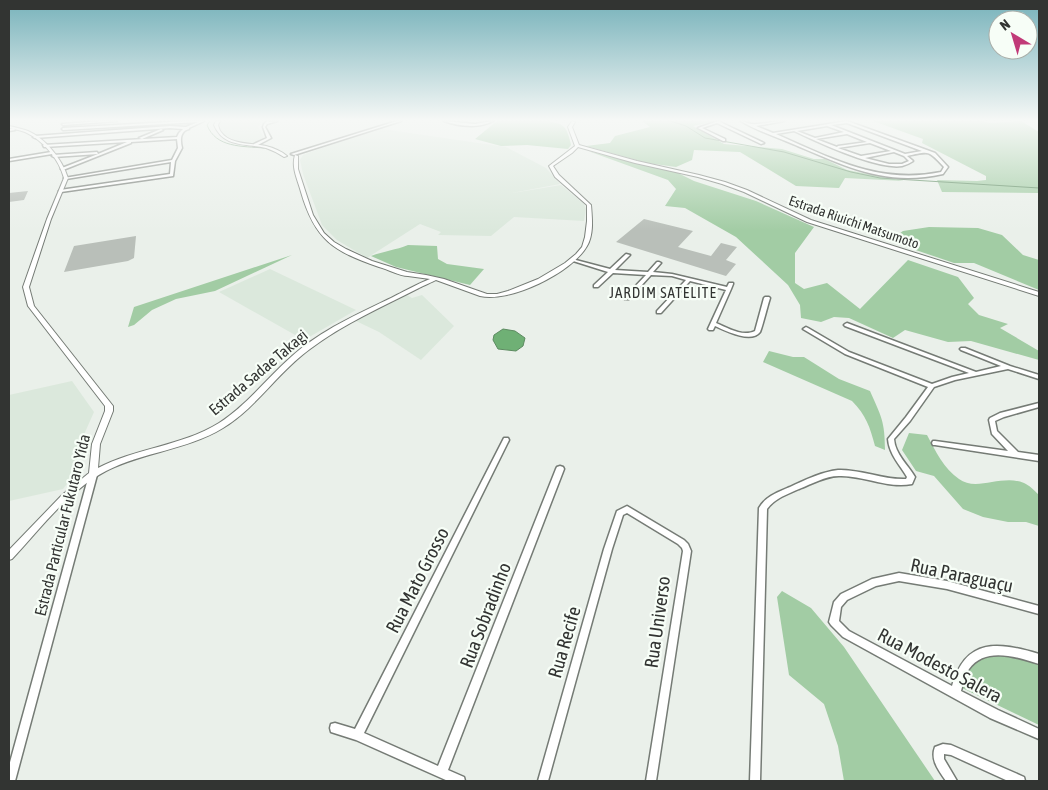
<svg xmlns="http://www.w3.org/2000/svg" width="1048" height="790" font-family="'Asap Condensed',sans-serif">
  <rect width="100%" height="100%" fill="#eaf0ea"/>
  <path fill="#dbe8dc" d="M221,121h41l-4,6 6,11 -11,5 -17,-2 -14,-8 -3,-10z
    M382,129l124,18 40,21 14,16 -53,10 54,-9 23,19 2,5 -2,12 -70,-4 -23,19 -53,-1 3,-3 -21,-8 -53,34 -30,-18 -15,-15 -19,-51 -3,-14 3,-5 24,-9z
    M270,269l86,41 -52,30 -85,-48z
    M407,295l5,3 10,-3 32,31 -33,34 -42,-28 -23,-11z
    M72,381l22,31 -16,36 -1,23 -14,18 -54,12v-106z"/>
  <path fill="#a2cca4" d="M497,121c14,0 59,-4 67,6 4,4 6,13 7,18l-3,4 -41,-4 -26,1 -26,-7z
    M642,121h73l-22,5 31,18 58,5 32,10h11l22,11 57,11 -59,-3 -6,10 -43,-2 -56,-34 -46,-2 -2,10 -16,7 -29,-4 -61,-17 24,-3 5,-7 35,-9z
    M873,121h108l10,2 30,-2 18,11v61l-97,-1 -5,-12 40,1 9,-1v-4l-64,-33 1,-4z
    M588,151l88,21 18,9 62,20 58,26 -19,26v30l9,6 23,-6 33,26 48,-49 50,17 16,21 -6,6 11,11 29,9 -8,4 39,23v9l-68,-19 -23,1 -43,-12 -12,8 -44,-20 -15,-1 -13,5 -20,-4 -1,-13 -12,-20 -52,-48 -51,-29 -20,-2 11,-17 -8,-9z
    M929,227l49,1 24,7 21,20 16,5v30l-65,-27h-20l-65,-22 14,-10z
    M408,245l29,1 1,13 9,5 37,5 -14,16 -74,-18 -25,-11c13,-5 25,-6 37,-11z
    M292,255l-77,36 -39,8 -24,11 -18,15 -6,2 6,-20z
    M769,351l24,6h11l35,22 31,12c11,25 15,30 15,59l-10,-4c-5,-19 -9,-31 -23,-45l-89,-39z
    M909,433l18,2c8,15 17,34 32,44 17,13 43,-5 65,4 5,2 11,8 15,12v31l-13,-4h-18l-25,-5 -20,-8 -29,-33 -18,-5 -14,-21z
    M782,591l29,17 33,39 91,134h-91l-6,-35 -14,-42 -35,-29 -12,-78z
    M1006,651l33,11v63l-81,-39 9,-24z"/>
  <path fill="#6fb075" stroke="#5d8b61" d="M503,329l12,2 10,7 -2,8 -7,5 -18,-2 -5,-9 1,-5z"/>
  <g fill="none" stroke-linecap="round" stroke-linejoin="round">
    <path stroke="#5d8b61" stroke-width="1" d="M210,121l-3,4c9,23 35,21 57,23
      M670,121l16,5 19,12 79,14 67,20 29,6 159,10"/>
  </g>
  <path fill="#b9bfb9" d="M28,191l-4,9 -15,2v-9z
    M644,219l49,12 -15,16 33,9 10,-13 16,4 -11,13 10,4 -10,12 -110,-34z
    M136,236l-2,22 -6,3 -64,11 10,-26z"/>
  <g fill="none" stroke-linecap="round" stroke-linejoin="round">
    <g stroke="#757b75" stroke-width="3">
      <path id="minor" d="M103,121h14l-54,4 -1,-1z
        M186,121h18l-15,7v1c-9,2 -9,11 -7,19l-7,13 -2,15 -112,16 -2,-1 1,-1 110,-16 1,-12 -105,17 -2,-1 108,-18 6,-12 -1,-9 -46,3v1l-68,27 -2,-1 1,-1 36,-14 -44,3 -2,-1 1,-1 44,-3 1,2 29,-12 -83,5 -1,-2 134,-8 2,-4 4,-4 -13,-1 -135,10 -2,-1 2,-1 135,-10 16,1 12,-5 -135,8 -1,-1 1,-1z
        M267,121h2v1l8,-1 -10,3 -2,3 6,11 -15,8h-2v-2l13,-6 -4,-11 1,-3z
        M397,121h4l-107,34 -3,-1z
        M444,121l31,3 18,-3c-14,8 -35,5 -49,0z
        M718,121h3l-1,1 44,21 -3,1 -44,-21 -15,5 23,11v2h-2l-25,-13z
        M741,121c4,0 7,3 11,3 6,1 24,-3 32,-3l-28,5 17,7 74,-12 88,32 13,14 -5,7c-58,13 -98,-8 -150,-30 -16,-7 -38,-14 -52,-23zM847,123l75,28 -17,3 -74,-29zM827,126l17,6 -29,6 -18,-7zM794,131c23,11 84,39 108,35 4,-1 8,-3 11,-5l-6,-5c23,-5 21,-6 37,11l-3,5c-62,13 -110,-14 -165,-38zM847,134l20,8 -29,4 -1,1 -21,-8zM870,143l21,8 -30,5 -23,-8zM894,152l10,4 5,5 -7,3h-13l-24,-6z
        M14,128l1,2 -6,1v-2z
        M161,129l2,1 -21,9 -3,-1z
        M51,152l2,1 -1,1 -43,7v-2z
        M626,254l4,1 -15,15 33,2 9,-10h2l2,1 -8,9 19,2 55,13 2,-4h4v1l-2,5 -15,34c12,5 26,14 39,8l9,-33 1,-1h4l1,1c-2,6 -8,30 -10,34 -9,12 -36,-2 -45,-6l-2,4h-4l-1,-1 18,-39 -36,-9 -29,32h-4v-2l29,-31 -14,-4 -21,-1 -22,24h-4v-2l21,-22 -33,-2 -15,14h-4v-2l14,-13 -38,-12 2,-1 38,10z
        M847,323l129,49 25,-6 -40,-16 -1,-1 1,-1h4l45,18 29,9v4l-31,-10 -53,11 -21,7 -24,34 -16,18c1,15 14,26 21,38l-3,7c-24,5 -49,-9 -73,-8 -14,0 -27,8 -40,13 -11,5 -24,9 -32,20l-7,272h-10l9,-273c7,-12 19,-16 31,-21 15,-7 31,-15 48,-17 23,-1 45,10 68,9l1,-2c-7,-12 -18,-23 -19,-38l18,-22 22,-30 -83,-33 -42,-25 3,-2 2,1 41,24 83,32 20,-7 17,-4 -124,-47 -1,-1 1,-1z
        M1039,403v4l-35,10 -9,4 2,10 21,21 21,3v6l-104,-16h-2l-1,-2 1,-2h2l73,10 -16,-17 -3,-14 1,-2 10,-5z
        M504,438h4l1,2 -145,293 74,33 118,-297 1,-2 3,-1 3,1 1,2 -116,301 16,7 1,4h-17l-92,-41 -25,-8 -1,-4 1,-4 4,-1 20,6z
        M93,472l3,1 1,2 -82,306h-6v-15l80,-291 1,-2z
        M627,506l57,34 4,4 3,7 -35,230h-10l37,-230 -1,-3 -4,-4 -51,-31 -4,2 -11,34 -64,232h-10l66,-232 13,-38z
        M899,573l48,8 92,25v8l-92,-25 -48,-8 -23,5 -29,14 -6,7 -2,14 10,10 103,55c14,-49 46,-44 87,-32v10c-22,-7 -54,-18 -70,5 -4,6 -6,14 -8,22l37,19 41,19v10l-49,-21 -147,-81 -12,-12 -2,-3 5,-20 7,-8 31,-15z
        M943,744l8,1 73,32 1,4h-17l-57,-26 -7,-1v5l13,22h-11c-7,-10 -16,-21 -11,-34z"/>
    </g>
    <g stroke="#757b75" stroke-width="2">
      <path id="tertiary" d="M216,121h4l-2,4c1,2 1,5 3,7 9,13 31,11 45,14 8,2 15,5 21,10l-3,1c-6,-4 -12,-7 -18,-9 -21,-5 -42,0 -52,-23z
        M572,121l3,1 -3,5 7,18 58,16 62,14 26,7 22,8 64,30 228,72v4l-232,-74 -63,-30 -22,-8 -24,-7 -63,-14 -57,-16 -6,6 -19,13 6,9 32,30c1,13 3,29 -4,41 -15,27 -78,57 -107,50l-44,-16c-5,3 -12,5 -17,8 -37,19 -76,36 -109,61 -32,23 -53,58 -87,79 -36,22 -80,24 -117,43 -38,20 -65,57 -94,88l-3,1v-10l53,-55 27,-22 3,-29 13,-33v-5l-77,-100 -5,-19 24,-68 17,-41c-5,-19 -21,-38 -39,-46 -5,-2 -11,-3 -16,-4v-2c6,1 13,3 19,5 18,8 34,28 40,47l-17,41 -22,68 5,19 79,100v5l-13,33 -2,24c38,-20 84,-22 121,-45 28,-18 48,-45 72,-66 30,-27 67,-43 102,-60 12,-6 24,-13 37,-18 -7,-1 -15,-2 -22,-3 -8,0 -21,-7 -29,-9 -46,-16 -64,-27 -78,-75 -3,-12 -10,-24 -6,-37l3,1v13l15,46 11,18 10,9 12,7 26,12 35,11 19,3 18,4 43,15h10l11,-3 30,-12 27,-16 11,-9 6,-7 3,-10 2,-16v-16l-32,-28 -6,-11 26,-20 -7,-19z"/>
    </g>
    <use href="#minor" fill="#fff" fill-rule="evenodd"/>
    <use href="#tertiary" fill="#fff" fill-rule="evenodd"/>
  </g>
  <linearGradient id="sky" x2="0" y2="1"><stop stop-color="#77b2ba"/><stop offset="0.52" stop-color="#f6f8f6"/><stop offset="1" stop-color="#f6f8f6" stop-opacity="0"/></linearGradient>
  <rect width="1048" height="231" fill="url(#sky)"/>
  <g text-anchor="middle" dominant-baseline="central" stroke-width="4.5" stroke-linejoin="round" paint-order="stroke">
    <g font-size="14" fill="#323432" stroke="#f7fef7">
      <text transform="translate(854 222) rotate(19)">Estrada Riuichi Matsumoto</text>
    </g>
    <g font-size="15" letter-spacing="1" fill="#323432" stroke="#f7fef7">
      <text x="663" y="292">JARDIM SATELITE</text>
    </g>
    <g font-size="16" fill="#323432" stroke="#f7fef7">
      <text transform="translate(258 372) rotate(-40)">Estrada Sadae Takagi</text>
      <text transform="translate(62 525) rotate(-76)">Estrada Particular Fukutaro Yida</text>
    </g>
    <g font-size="19" fill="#323432" stroke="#f7fef7">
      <text transform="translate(962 575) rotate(12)">Rua Paraguaçu</text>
      <text transform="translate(417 580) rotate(-63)">Rua Mato Grosso</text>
      <text transform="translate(485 615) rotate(-69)">Rua Sobradinho</text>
      <text transform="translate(657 622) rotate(-82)">Rua Universo</text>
      <text transform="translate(564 642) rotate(-74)">Rua Recife</text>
      <text transform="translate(940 665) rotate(28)">Rua Modesto Salera</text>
    </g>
  </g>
  <rect width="1048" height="790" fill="none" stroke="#323432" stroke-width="20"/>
  <g transform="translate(1013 35) rotate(322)"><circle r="24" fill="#f7fef7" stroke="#a8ada8"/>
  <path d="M0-4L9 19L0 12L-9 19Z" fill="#c13a78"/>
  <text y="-8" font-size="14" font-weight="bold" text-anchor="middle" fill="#323432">N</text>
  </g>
</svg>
